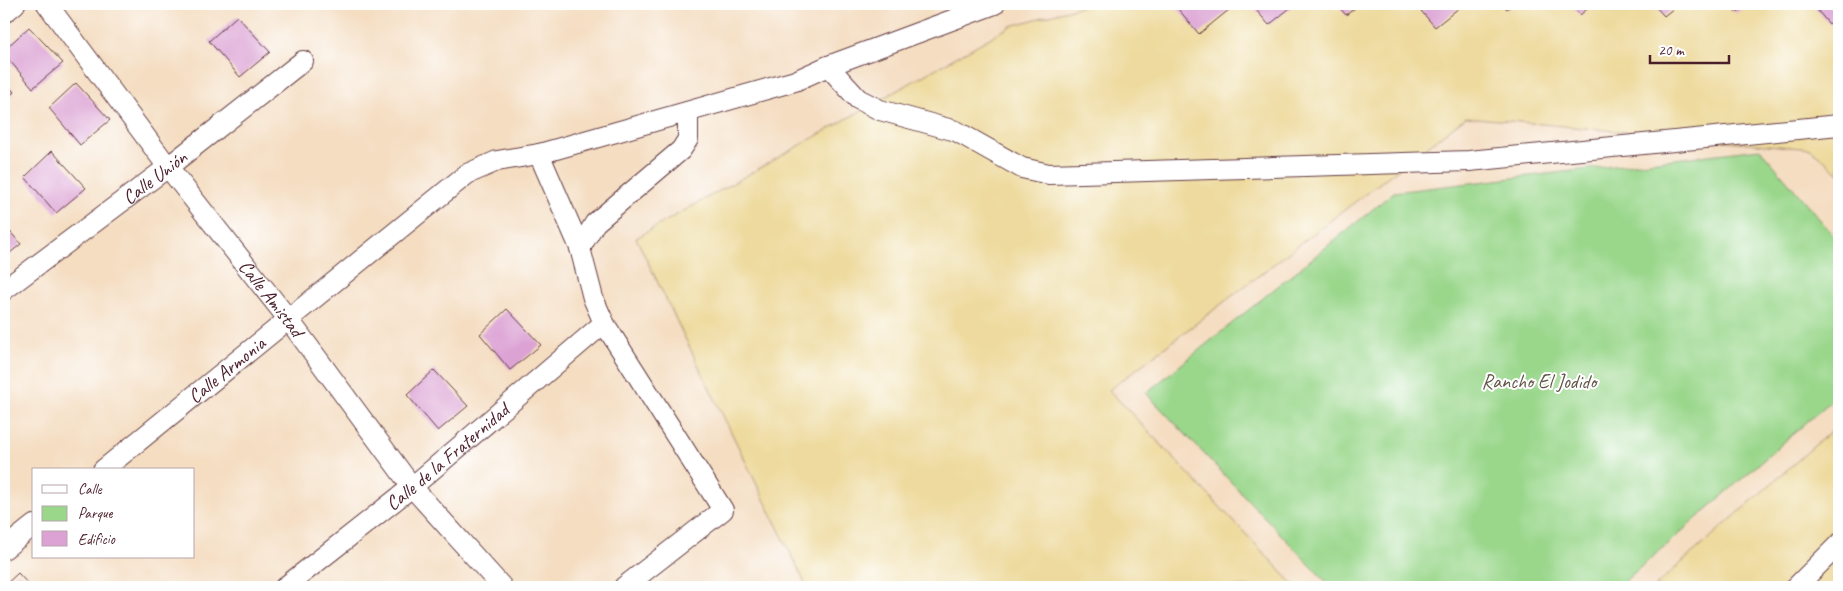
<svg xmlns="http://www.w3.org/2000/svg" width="1843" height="591" font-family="Caveat,sans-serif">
  <rect width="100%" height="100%" fill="#fff"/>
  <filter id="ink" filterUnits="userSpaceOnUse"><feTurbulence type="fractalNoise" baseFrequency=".02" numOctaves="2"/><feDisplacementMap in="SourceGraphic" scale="10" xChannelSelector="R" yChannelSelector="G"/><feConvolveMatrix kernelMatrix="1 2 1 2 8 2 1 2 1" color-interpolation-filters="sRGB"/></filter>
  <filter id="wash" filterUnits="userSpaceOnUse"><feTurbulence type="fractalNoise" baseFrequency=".0096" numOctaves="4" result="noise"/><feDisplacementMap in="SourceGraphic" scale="20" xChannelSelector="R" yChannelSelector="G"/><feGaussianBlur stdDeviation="1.12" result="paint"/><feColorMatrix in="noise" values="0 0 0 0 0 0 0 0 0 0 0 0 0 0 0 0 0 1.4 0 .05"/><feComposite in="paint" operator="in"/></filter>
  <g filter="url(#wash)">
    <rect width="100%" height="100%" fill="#f4ddc1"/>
    <path fill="#9ad78b" stroke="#727b5b" d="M1760,149l79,93v152l-221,193h-287l-185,-194 248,-201z"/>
    <path fill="#eeda9e" stroke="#9c7c64" d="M1089,4h750v169l-28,-24 -345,-32 -357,273 187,197h-489l-171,-349 375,-212z
      M1839,424v163h-185z"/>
    <g id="blocks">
      <path fill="#dca2d4" d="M1174,4h51l5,5 -31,25z
        M1251,4h44l-26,21z
        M1336,4h24l-14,11z
        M1415,4h49l-29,23z
        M1502,4h11l-6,5z
        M1571,4h22l-13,11z
        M1653,4h26l-15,12z
        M1728,4h20l-12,9z
        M1812,4h27v12l-10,8z
        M237,16l33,36 -30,25 -31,-36z
        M29,27l34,36 -30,25 -29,-34v-4z
        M4,81l10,11 -10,8z
        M76,83l34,37 -30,25 -31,-37z
        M52,151l34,37 -30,25 -31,-36z
        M4,225l17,19 -17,14z
        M507,309l34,36 -31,25 -30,-36z
        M434,370l34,36 -30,25 -31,-36z
        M18,573l13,14h-27v-1z"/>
    </g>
  </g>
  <g filter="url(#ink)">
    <use href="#blocks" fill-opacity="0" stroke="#643c42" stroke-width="1"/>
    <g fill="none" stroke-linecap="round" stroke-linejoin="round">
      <g stroke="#643c42" stroke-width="22">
        <g id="street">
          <path id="s1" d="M47,4l121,163 121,153 123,167 90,100"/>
          <path d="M4,13l11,-9"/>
          <path d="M828,66l30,33 22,11 76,21 66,37 27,6 420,-13 370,-36"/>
          <path d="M539,154l41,94 13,50 11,25 119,187 -99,77"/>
          <path d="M580,248l15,-25 86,-73 7,-11v-27"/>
          <path id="s2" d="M4,290l164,-123 135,-106"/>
          <path id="s3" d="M103,470l364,-296 30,-13 42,-7 256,-73 33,-15 167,-62"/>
          <path d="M4,549l30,-24"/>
          <path id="s4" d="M285,587l127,-100 192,-164"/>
          <path d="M1796,587l43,-43"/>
        </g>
      </g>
      <use href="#street" stroke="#fff" stroke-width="20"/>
    </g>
  </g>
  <g text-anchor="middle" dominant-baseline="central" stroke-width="4" stroke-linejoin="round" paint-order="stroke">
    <g font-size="20" fill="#4a1f2b" stroke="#fff">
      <text stroke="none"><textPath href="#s2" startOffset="188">Calle Unión</textPath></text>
      <text stroke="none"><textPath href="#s1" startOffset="370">Calle Amistad</textPath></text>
      <text stroke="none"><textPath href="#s3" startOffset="159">Calle Armonia</textPath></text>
      <text stroke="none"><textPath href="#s4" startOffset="208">Calle de la Fraternidad</textPath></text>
    </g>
    <g font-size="20" fill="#625648" stroke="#fff">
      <text x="1539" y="381">Rancho El Jodido</text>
    </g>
  </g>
  <rect width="1843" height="591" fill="none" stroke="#fff" stroke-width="20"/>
  <rect x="32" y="468" width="162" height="90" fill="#ffffff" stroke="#b7a5aa"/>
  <rect x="42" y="485" width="25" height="8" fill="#ffffff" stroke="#b7a5aa"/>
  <text x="78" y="494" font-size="15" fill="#4a1f2b">Calle</text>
  <rect x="42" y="506" width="25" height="15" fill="#9ad78b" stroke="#b7a5aa"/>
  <text x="78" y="518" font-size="15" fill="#4a1f2b">Parque</text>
  <rect x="42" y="531" width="25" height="15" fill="#dca2d4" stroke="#b7a5aa"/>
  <text x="78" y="544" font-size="15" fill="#4a1f2b">Edificio</text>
  <path d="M1650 55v8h79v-8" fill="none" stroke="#4a1f2b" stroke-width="2.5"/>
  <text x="1658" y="55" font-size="15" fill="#4a1f2b" stroke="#ffffff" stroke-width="4" paint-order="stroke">20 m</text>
</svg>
